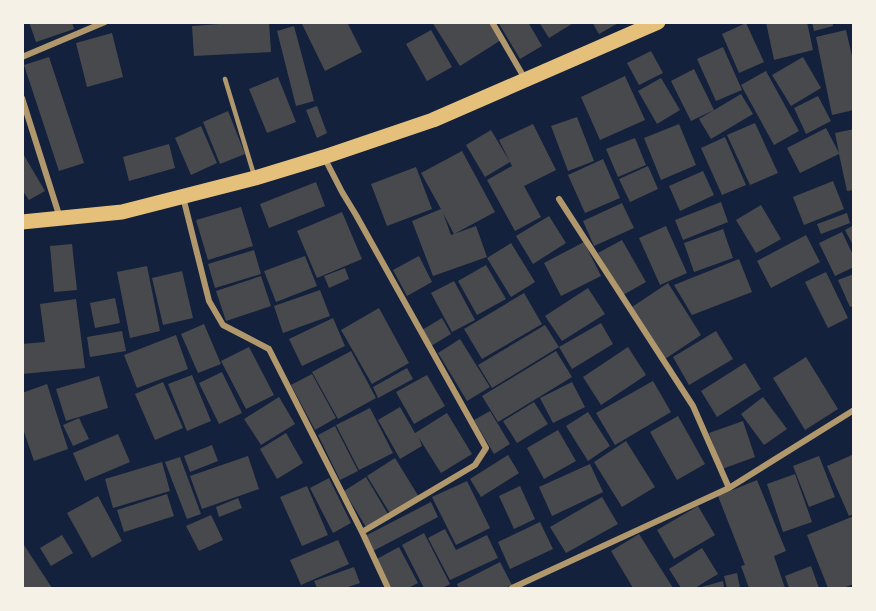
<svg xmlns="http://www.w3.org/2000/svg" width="876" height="611" font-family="Ubuntu,sans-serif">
  <rect width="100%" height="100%" fill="#14213d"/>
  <path fill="#48494c" d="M29,22h43l2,7 -38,13z
    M249,22h20l2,30 -77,4 -2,-30z
    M305,22h42l15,30 -37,19 -23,-47z
    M432,22h57l12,18 -41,26z
    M498,22h30l14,24 -22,13z
    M539,22h36l-26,16z
    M592,22h28l-21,12z
    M766,22h41l6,28 -39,10z
    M812,22h20l1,4 -19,5z
    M746,23l18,39 -25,11 -17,-39z
    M294,26l20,75 -18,5 -19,-75z
    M431,30l21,37 -25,14 -21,-37z
    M846,30l8,35v45l-22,5 -16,-78z
    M112,33l11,44 -36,10 -11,-44z
    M723,47l19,43 -26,11 -19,-42z
    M651,51l12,22 -24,12 -12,-22z
    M49,57l35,106 -25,8 -35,-106z
    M803,57l18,31 -30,18 -19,-31z
    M694,69l20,41 -23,11 -20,-40z
    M766,71l33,60 -25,14 -33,-60z
    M625,76l20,44 -45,20 -19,-43z
    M278,77l18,45 -29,11 -18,-44z
    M661,78l19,32 -23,14 -19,-33z
    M741,94l12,20 -42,25 -12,-20z
    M818,96l13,25 -25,13 -12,-26z
    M317,106l10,27 -10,5 -11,-28z
    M228,111l17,43 -25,10 -17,-42z
    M577,117l17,44 -26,10 -17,-45z
    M755,123l23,50 -28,12 -23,-50z
    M533,124l23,46 -32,16 17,31 -26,14 -28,-51 25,-14 -13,-26z
    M679,124l17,41 -35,15 -17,-42z
    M201,126l16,37 -26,12 -16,-37z
    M826,128l13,25 -4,-20 19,-4v61l-7,1 -8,-37 -39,19 -13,-25z
    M491,130l19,32 -25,15 -19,-32z
    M725,137l21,48 -24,10 -21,-47z
    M635,138l11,27 -28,12 -12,-28z
    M169,144l6,24 -46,13 -6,-24z
    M462,151l33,61 -41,22 -11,-21 8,22 25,-9 11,31 -54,19 -21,-55 29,-12 -20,-36z
    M22,152l23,39 -16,9 -7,-10z
    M603,159l17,39 -35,15 -17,-38z
    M648,166l10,23 -28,13 -11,-23z
    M416,167l16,42 -45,17 -16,-42z
    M703,171l11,24 -34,16 -11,-25z
    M833,181l11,28 -40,16 -11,-28z
    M316,182l9,24 -56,22 -9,-24z
    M721,202l7,20 -45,18 -8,-20z
    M622,203l12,25 -40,18 -11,-25z
    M761,205l20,34 -25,14 -20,-33z
    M241,207l12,39 -45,14 -12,-40z
    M342,212l20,47 -45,19 -20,-47z
    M847,213l3,10 -29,11 -4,-10z
    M549,216l17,27 -33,21 -17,-28z
    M854,225v22l-9,-17z
    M666,226l21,47 -27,12 -21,-47z
    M723,229l10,29 -39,14 -10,-29z
    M842,232l12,25v10l-19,9 -16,-33z
    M806,235l14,27 -49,26 -14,-27z
    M622,240l24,42 -23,13 -25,-42z
    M584,242l17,34 -40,20 -17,-33z
    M511,243l24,39 -24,15 -24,-39z
    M72,244l5,46 -23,2 -4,-46z
    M254,250l7,24 -46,14 -7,-24z
    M305,256l12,30 -41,16 -12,-31z
    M419,256l13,26 -25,14 -14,-26z
    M739,259l13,33 -60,23 -18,-30z
    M486,265l20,34 -29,16 -19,-34z
    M147,266l13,65 -30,7 -13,-66z
    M345,268l4,11 -20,9 -5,-12z
    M182,271l11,47 -30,7 -11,-47z
    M826,272l22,46 -20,10 -23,-46z
    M854,274v32l-4,1 -12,-27z
    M261,276l10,30 -45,15 -10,-30z
    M454,281l21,39 -23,12 -21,-39z
    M668,283l33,52 -36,24 -33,-52z
    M588,288l17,26 -43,27 -17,-25z
    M320,290l10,26 -47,17 -9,-27z
    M524,293l18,31 -60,35 -18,-30z
    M115,298l5,25 -25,5 -5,-25z
    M76,299l9,69 -63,6v-30l23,-2 -5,-38z
    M379,308l30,55 -37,21 -31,-54z
    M333,318l12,28 -43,20 -13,-27z
    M442,318l9,16 -20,12 -9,-16z
    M601,323l12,21 -41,25 -13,-22z
    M204,324l17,40 -23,9 -17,-39z
    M545,325l14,22 -67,41 -14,-23z
    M122,331l4,20 -36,6 -3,-20z
    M716,331l17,28 -44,26 -16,-28z
    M176,335l12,34 -51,19 -13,-33z
    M460,339l30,48 -23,14 -29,-48z
    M249,347l25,48 -28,14 -25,-48z
    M628,347l18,28 -45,30 -18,-28z
    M351,351l25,47 -38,21 -26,-47z
    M556,351l16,26 -74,45 -16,-26z
    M806,357l32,52 -33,21 -32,-52z
    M745,363l16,26 -44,28 -16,-26z
    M407,368l6,11 -35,19 -5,-11z
    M222,372l20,41 -23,11 -20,-41z
    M312,374l24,44 -21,12 -24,-45z
    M192,375l19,46 -24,10 -19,-47z
    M427,375l18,31 -31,18 -18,-32z
    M99,376l9,32 -42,13 -10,-32z
    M653,381l18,31 -56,33 -19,-32z
    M163,382l20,46 -28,12 -20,-46z
    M572,382l13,25 -32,16 -13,-25z
    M47,384l21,65 -34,12 -12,-35v-33z
    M279,397l16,27 -34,21 -17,-26z
    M763,397l24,32 -23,16 -23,-31z
    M534,402l14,22 -31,19 -14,-22z
    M400,407l15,26 32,-20 25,41 -31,19 -22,-35 3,8 -22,13 -22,-39z
    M370,408l23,45 -34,17 -23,-45z
    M490,411l20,33 -16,10 -20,-34z
    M588,412l22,34 -22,15 -22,-35z
    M678,416l27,48 -28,16 -27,-48z
    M79,418l10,21 -16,7 -10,-21z
    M743,421l12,36 -33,12 -13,-36z
    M335,426l23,45 -18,9 -22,-45z
    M558,430l18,31 -32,18 -17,-31z
    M286,433l17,30 -26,16 -17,-30z
    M118,434l12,28 -45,19 -12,-28z
    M626,441l29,46 -33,20 -28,-45z
    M212,445l6,16 -28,11 -6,-16z
    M508,455l11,18 -38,24 -11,-18z
    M852,455l2,4v55l-5,2 -22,-50z
    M248,456l11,33 -57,20 -12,-33z
    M819,456l16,41 -26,10 -16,-41z
    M180,457l21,57 -14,5 -22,-57z
    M395,458l24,39 -28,18 -24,-39z
    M162,462l8,29 -57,17 -8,-29z
    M590,464l13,28 -51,24 -13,-29z
    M795,474l17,48 -29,10 -16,-48z
    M366,477l22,37 -22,13 -22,-36z
    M329,478l22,45 -18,10 -23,-45z
    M757,480l29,71 -12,5 11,32h-36l-8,-22 4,-1 -27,-69z
    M467,481l23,47 -34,17 -24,-48z
    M307,486l21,49 -26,11 -22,-49z
    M520,486l15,33 -21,10 -15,-33z
    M167,494l7,22 -50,16 -7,-22z
    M98,496l24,45 -30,17 -25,-45z
    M602,497l16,27 -52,29 -16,-26z
    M238,498l4,10 -23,9 -3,-10z
    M431,502l7,15 -65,34 -8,-15z
    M698,506l17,29 -41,24 -17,-29z
    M211,515l12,25 -24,11 -13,-25z
    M854,516v68l-11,4h-15l-21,-53z
    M540,522l13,27 -43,20 -12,-27z
    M445,529l11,21 31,-15 11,23 -48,22 -22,-42z
    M424,533l26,51 -8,4h-18l-22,-43z
    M639,534l34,54h-40l-22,-37z
    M62,535l11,18 -22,13 -11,-18z
    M338,540l11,24 -48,21 -11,-25z
    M22,542l30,46h-30z
    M399,547l19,36 -10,5h-18l-15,-28z
    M702,548l16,26 -23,14h-14l-12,-19z
    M500,562l12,23 -7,3h-46l-2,-4z
    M811,566l8,22h-30l-4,-12z
    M354,567l6,16 -15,5h-28l-3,-7z
    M737,573l3,15h-13l-3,-12z
    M723,581l1,7h-26z"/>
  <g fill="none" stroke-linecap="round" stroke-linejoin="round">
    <path stroke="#b1986c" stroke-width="4.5" d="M225,79l29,96"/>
    <path stroke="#b1986c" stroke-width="6" d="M492,22l33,57
      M22,57l83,-35
      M22,98l38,120
      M324,157l18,35 14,23 130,233 -11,17 -113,67
      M183,197l26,104 14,24 46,24 93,183 26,56
      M559,199l134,207 36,82
      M512,588l217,-100 125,-78"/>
    <path stroke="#e5c07b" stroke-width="15" d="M22,222l100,-10 133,-34 69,-21 109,-37 225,-98"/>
  </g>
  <rect width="876" height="611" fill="none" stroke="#f6f1e7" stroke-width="48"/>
</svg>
